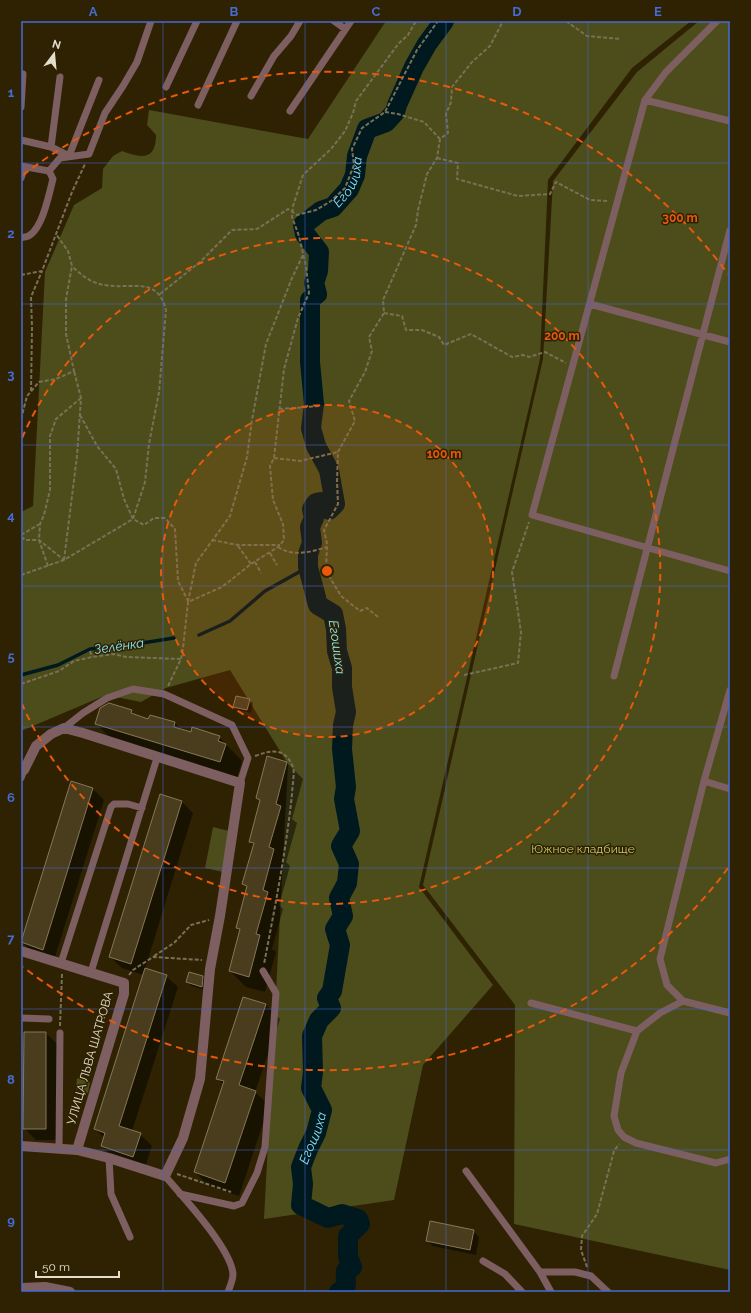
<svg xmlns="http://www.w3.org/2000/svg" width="751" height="1313" font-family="Raleway,sans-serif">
  <rect width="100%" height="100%" fill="#2e2203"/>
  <path fill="#4c4d1b" d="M386,21h305l-59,47 -84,112 -8,179 -121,528 74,98 -70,80 -29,135 -130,19 24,-455 -58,-94 -64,18 -25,14 -35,-7 -85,36v-219l12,-6 12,-234 29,-67 28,-17 1,-19 10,-13 9,-5c19,7 34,10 34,-16l-9,-10 2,-15 159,29z
    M699,21h31v1249l-216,-46 1,-219 -92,-120 120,-526 10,-178 84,-109z
    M213,827l16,4 -6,41 -18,-4z
    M77,1078l13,4 -2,11 -12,-4z"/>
  <path fill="#0007" d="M249,700l4,3 -2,10 -13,-3 -4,-3z
    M131,711l5,5 13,4 26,3 6,7 10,3 28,4 23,24 -5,17 -124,-38 -17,-16z
    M268,758l19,5 16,16 -11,40 5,4 -11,39 4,4 -11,39 4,4 -11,40 4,3 -11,40 -19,-5 -16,-16 11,-39 -4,-4 11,-40 -4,-4 10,-38 -4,-4 11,-40 -4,-4z
    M72,783l21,6 11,11 -50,160 -20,-6 -12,-12z
    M161,795l21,7 11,11 -48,156 21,7 12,11 -46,144 8,3 12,12 -7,21 -32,-10 -11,-11 2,-8 -9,-9 49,-154 -22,-7 -12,-11z
    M202,977l4,4 -1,9 -14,-4 -3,-4z
    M244,998l22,7 14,14 -25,73 14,13 -30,91 -30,-10 -14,-14 29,-87 -7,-7z
    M25,1033h21l12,12 -1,95h-21l-12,-12z
    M473,1231l6,6 -3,18 -43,-9 -6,-5z"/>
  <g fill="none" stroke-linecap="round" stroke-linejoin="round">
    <path stroke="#00191f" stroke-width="3.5" d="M199,635l31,-14 35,-30 43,-24
      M21,675l37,-10 32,-16 33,-3 51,-8"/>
    <path stroke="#00191f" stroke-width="20" id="s1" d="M339,1292l6,-3c2,-7 0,-11 1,-18l6,-4 -4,-10v-21l12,-12 -2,-5 -16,-5 -14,4 -27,-13 2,-21 -2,-17 7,-18 8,-16 6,-23 -11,-22 2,-16 -1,-36 7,-16 12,-12 -4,-10 5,-7 8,-46 -5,-16 8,-13 -4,-18 8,-15 2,-19 -8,-18 9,-15 -6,-32 2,-12 -4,-38 1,-24 3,-13 -4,-25v-19l-5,-17 -1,-22 -3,-15 -15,-9 -10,-38v-13l4,-11 -2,-16 4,-9 -2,-9 4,-6 5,-1 8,8 6,-6 -6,-34 -13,-24 -5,-18 3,-24 -4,-42v-62l7,-6 -3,-11 4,-12 1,-19 -14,-18 -2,-9 18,-14 12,-4 16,-18 6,-14 2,-19 10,-27 19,-7 9,-10 2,-7 17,-38 13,-23 17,-23"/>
  </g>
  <path fill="#493d1e" stroke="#857857" d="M236,696l14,3 -3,11 -14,-3z
    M109,703l23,7 -1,3 17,6 2,-4 25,7 -1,5 17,5 1,-5 28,9 -2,5 8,3 -6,18 -125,-38 5,-16z
    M267,756l20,6 -11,42 5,2 -12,41 5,2 -11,41 5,2 -12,42 4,1 -11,42 -20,-6 11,-42 -4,-1 11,-42 -5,-2 12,-41 -5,-1 11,-42 -4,-2z
    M71,781l22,7 -50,162 -22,-8z
    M160,794l22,7 -51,163 -22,-7z
    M145,968l22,7 -48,151 22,7 -8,24 -32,-11 4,-13 -11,-4z
    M189,972l14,4 -1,11 -16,-5z
    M243,997l23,7 -27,81 17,6 -31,92 -31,-11 30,-91 -8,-2z
    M24,1032h22v97h-23z
    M430,1221l44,9 -4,20 -44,-9z"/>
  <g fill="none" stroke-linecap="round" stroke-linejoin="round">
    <path stroke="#7a7056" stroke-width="2" stroke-dasharray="4 2" stroke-linecap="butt" d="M566,21l21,15 34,3
      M385,112l13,2 26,8 16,17
      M353,113l3,-12 43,-58 9,-8 8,-14
      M437,158l21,5 -1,16 61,17 32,-2 6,-12 34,18 18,1
      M21,275l21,-4 30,-79 13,-28
      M160,294l40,-32 32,-32 25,-1 31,-20 9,6 19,-5 15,-9 14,-13 9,-23 -2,-16 10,-21 23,-16 32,-62 21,-29
      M384,313l18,3 4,14h16l17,7 5,8 27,-11 41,23 11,-2 6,2 16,-5 21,11
      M31,391l1,-63 -1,-31 11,-26
      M279,409l41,-3
      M80,415l17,31 19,23 8,30 9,20 11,6 10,-7h11l10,11 3,52 10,20
      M21,419l6,-23 12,-14 17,-3 18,-8 -8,-37v-35l6,-33 -4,-15 -12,-17
      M274,458l26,3 38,-9
      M21,535l19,-11
      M21,537l5,3h13l25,20
      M212,540l26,5h42
      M238,546l13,18
      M278,547c15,10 33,5 49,0
      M270,553l7,12
      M64,560l13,-104 4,-58 -7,-27
      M255,562l6,11
      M48,566l-9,-26 1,-16 4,-9 6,-25v-54l6,-17 25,-21
      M21,575l43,-15 69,-41 12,-37 4,-38 10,-52 7,-82c-9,-35 -35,-20 -62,-25 -13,-2 -23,-10 -32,-19
      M188,602l8,-39 34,-47 17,-59 5,-37 14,-76 26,-66 11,-23
      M378,617l-11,-9 -7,3 -19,-15 -15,-25 1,-27 -3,-14 14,-26 -1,-22 1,-30 17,-31 -6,-20 16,-29 7,-21 -3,-14 15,-24 -1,-13 33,-75 2,-15 9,-36 10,-16 3,-19 8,-6 -2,-19 5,-12 1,-15 20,-25 18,-16 13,-25
      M90,651l2,6
      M464,675l54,-12 3,-31 -9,-60 17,-50
      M21,684l38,-13 15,-10 18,-4 22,-3 12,3 55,2 -13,27
      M255,756c16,-6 30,-9 38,11 2,5 -1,21 -1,27 -6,57 -17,113 -28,170
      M154,956l20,-13 17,-18 18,-5
      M129,975l4,-5 20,-13 49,3
      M60,1026l2,-52
      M177,1174l54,18
      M587,1267l-6,-17 1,-14 15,-22 17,-63 5,-7"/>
    <path stroke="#7d5e61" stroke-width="7" d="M334,21l11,8
      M717,21l-51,51 -21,28 -113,415 198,56
      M166,87l31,-66
      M251,96l23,-40 17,-20 9,-15
      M645,100l85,21
      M198,105l39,-84
      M21,107l2,-33
      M290,111l61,-90
      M21,140l30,7 18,9 30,-76
      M51,147l9,-70
      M21,166l28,5 11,-13 29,-4 16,-41 18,-27 14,-24 14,-41
      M21,178l4,-11
      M21,237c20,4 28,-44 32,-58l-4,-8
      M590,304l140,38
      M614,676l116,-446
      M730,690l-26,91 -44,178 7,26 16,16 -23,12 -23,18 -16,42 -7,43 4,14 6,7 12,6 80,20 14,-4
      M64,728l19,-15 24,-15 26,-9 31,5 68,31 16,33 -8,25
      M21,778l3,-8
      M704,781l26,8
      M61,963l50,-156 3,-3h14l14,4
      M91,972l66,-214
      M683,1001l47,12
      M531,1003l106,28
      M21,1018l28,1
      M59,1149l1,-116
      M109,1158l2,36 19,43
      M466,1171l74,101 11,20
      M165,1176c17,20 66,72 68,98 0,5 -3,13 -5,18
      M180,1194l54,12 8,-3 15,-30 8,-26 11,-154 -13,-22
      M483,1261l22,13 17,18
      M540,1272h35l16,4 17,16"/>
    <path stroke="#7d5e61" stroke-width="10" d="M21,951l103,32v11l-47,156
      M21,1146l56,4 32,8 56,18 18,-38 17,-59 10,-110 10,-53 20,-133 -157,-50 -19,-5 -13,6 -15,12 -12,24
      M21,1288l24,-1 25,5"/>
    <path stroke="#7a7056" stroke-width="2" stroke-dasharray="4 2" stroke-linecap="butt" d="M181,659l2,-11 5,-46 34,-15 29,-23 27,-17 6,-7 -1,-16 -10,-24 -3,-34 4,-8 10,-89 14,-51 11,-25 -3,-27 -7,-30 -7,-19 1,-11 10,-31 28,-26 14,-18 8,-18"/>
  </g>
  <path fill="none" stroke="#456bd5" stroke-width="1" stroke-opacity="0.55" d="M163,21v1271M305,21v1271M446,21v1271M588,21v1271M21,163h709M21,304h709M21,445h709M21,586h709M21,727h709M21,868h709M21,1009h709M21,1150h709"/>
  <circle cx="327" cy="571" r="166" fill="#e8590c" fill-opacity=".12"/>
  <g fill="none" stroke="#e8590c" stroke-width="2" stroke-dasharray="7 5">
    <circle cx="327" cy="571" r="166"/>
    <path d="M22 438A333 333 0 1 1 22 704"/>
    <path d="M728 868A499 499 0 0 1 23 967M23 175A499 499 0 0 1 728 274"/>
  </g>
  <g text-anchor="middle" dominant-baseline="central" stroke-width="3" stroke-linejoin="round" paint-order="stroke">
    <g font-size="12" fill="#c7c96b" stroke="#2e2203">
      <text x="583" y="849">Южное кладбище</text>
    </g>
    <g font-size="12" fill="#e4ddcb" stroke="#2e2203">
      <text transform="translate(90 1058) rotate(-74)">УЛИЦА ЛЬВА ШАТРОВА</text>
    </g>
    <g font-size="13" font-style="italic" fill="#88e7fc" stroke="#2e2203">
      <text stroke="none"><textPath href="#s1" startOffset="1275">Егошиха</textPath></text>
      <text transform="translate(119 646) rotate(-8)">Зелёнка</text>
      <text transform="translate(337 647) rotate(82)">Егошиха</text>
      <text stroke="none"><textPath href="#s1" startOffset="217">Егошиха</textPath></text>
    </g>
  </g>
  <circle cx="327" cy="571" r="6" fill="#e8590c" stroke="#2e2203" stroke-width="2"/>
  <g font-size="12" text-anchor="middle" font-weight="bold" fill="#e8590c" stroke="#2e2203" stroke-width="3" stroke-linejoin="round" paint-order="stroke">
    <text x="680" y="222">300 m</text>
    <text x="562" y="340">200 m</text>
    <text x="444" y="458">100 m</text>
  </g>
  <rect width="751" height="1313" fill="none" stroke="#2e2203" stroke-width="44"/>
  <g transform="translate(54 54) rotate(16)" stroke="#2e2203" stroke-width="3" paint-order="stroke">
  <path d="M0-3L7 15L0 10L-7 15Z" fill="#e4ddcb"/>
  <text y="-6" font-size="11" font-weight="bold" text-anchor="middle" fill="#e4ddcb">N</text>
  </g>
  <path d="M36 1271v6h83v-6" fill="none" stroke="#e4ddcb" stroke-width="2"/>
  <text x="42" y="1271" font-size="12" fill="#e4ddcb" stroke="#2e2203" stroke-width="3" paint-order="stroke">50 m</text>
  <rect x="22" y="22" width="707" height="1269" fill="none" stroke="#456bd5" stroke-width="1.5"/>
  <g font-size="13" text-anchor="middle" font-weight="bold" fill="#456bd5">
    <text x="93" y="16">A</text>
    <text x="234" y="16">B</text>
    <text x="376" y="16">C</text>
    <text x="517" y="16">D</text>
    <text x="658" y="16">E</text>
    <text x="11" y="97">1</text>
    <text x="11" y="238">2</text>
    <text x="11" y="379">3</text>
    <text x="11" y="520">4</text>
    <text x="11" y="661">5</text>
    <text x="11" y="802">6</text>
    <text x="11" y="943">7</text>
    <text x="11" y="1084">8</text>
    <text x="11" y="1225">9</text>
  </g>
</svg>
